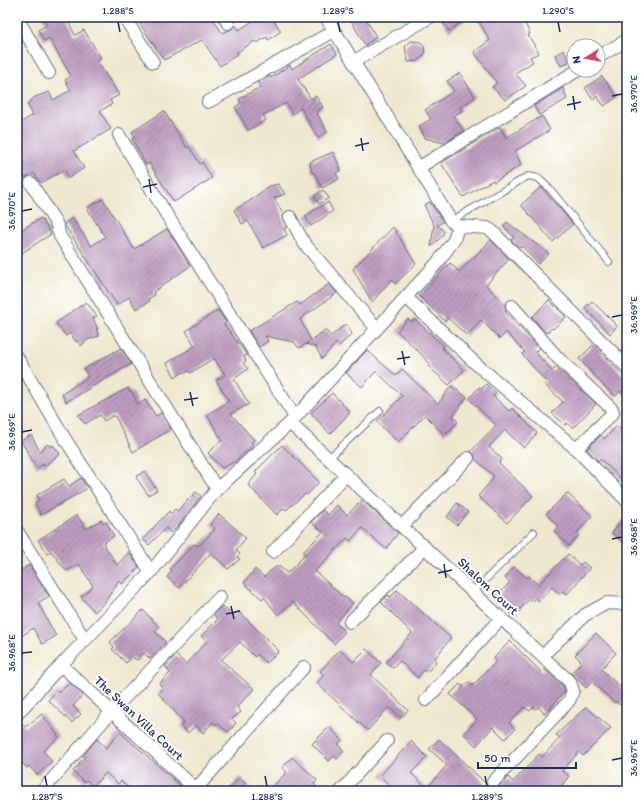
<svg xmlns="http://www.w3.org/2000/svg" width="644" height="808" font-family="Itim,sans-serif">
  <defs>
    <pattern id="building-hatch" width="6" height="6" patternUnits="userSpaceOnUse"><rect width="6" height="6" fill="#bd9cbf"/><path d="M-1 1l2-2M0 6l6-6M5 7l2-2" fill="none" stroke="#99809e"/></pattern>
  </defs>
  <rect width="100%" height="100%" fill="#fff"/>
  <filter id="ink" filterUnits="userSpaceOnUse"><feTurbulence type="fractalNoise" baseFrequency=".025" numOctaves="2"/><feDisplacementMap in="SourceGraphic" scale="8" xChannelSelector="R" yChannelSelector="G"/><feConvolveMatrix kernelMatrix="1 2 1 2 8 2 1 2 1" color-interpolation-filters="sRGB"/></filter>
  <filter id="wash" filterUnits="userSpaceOnUse"><feTurbulence type="fractalNoise" baseFrequency=".012" numOctaves="4" result="noise"/><feDisplacementMap in="SourceGraphic" scale="16" xChannelSelector="R" yChannelSelector="G"/><feGaussianBlur stdDeviation="0.9" result="paint"/><feColorMatrix in="noise" values="0 0 0 0 0 0 0 0 0 0 0 0 0 0 0 0 0 1.4 0 .05"/><feComposite in="paint" operator="in"/></filter>
  <g filter="url(#wash)">
    <rect width="100%" height="100%" fill="#efe8ce"/>
    <g id="blocks">
      <path fill="url(#building-hatch)" d="M42,17h24l9,18 9,-5 17,28 -4,3 22,34 -9,5 2,4 -12,7 11,18 -37,22 10,17 -15,10 -5,-8 -23,13 -7,-10 -17,9v-57l16,-10 -6,-11 8,-7 14,-5 4,8 18,-10 -6,-10 6,-4 -22,-38 -5,3 -6,-11 9,-5z
        M145,17h67l10,16 10,-4 3,-4 4,5 20,-13h12l10,14 -13,9 -1,-3 -10,6 -2,-2 -18,11 1,2 -18,12 -18,-26 -38,20 -26,-39z
        M349,17h16l11,20 -11,8z
        M439,17h31l-21,14z
        M476,17h46l8,17 -2,1 11,18 -9,4 3,5 -18,11 11,13 -21,14 -13,-13 5,-4 -23,-31 16,-12z
        M411,41l9,1 4,3 1,9 -7,7 -10,1 -3,-15z
        M331,44l6,10 -39,25 13,20 5,-3 7,11 -7,4 11,21 -9,6 -17,-30 -8,6 -7,-11 -23,12 3,5 -18,10 -13,-23 6,-4 -2,-4 21,-12 -2,-5 12,-6 1,2 19,-13 2,4z
        M564,50l6,11 -9,5 -6,-11z
        M460,73l15,24 -15,11 2,3 -9,5 11,15 -20,12 -19,-5 -6,-12 12,-7 -6,-9 29,-19 -7,-10z
        M602,76l15,21 -13,9 -7,-10 -4,4 -8,-12z
        M563,88l4,11 -28,16 -5,-9z
        M164,111l23,37 2,-2 11,18 2,-2 10,16 -38,24 -25,-39 -3,2 -14,-26 3,-2 -3,-5z
        M542,116l8,14 -35,21 6,14 -27,17 -1,-2 -30,17 -22,-34 59,-36 6,11z
        M333,152l8,18 -5,3 3,6 -17,9 -8,-16 -2,1 -2,-11z
        M278,184l7,10 -11,4 9,16v6l4,7 -3,2 3,6 -24,13 -15,-27 -6,3 -8,-14 19,-11v-1l17,-12z
        M541,187l32,37 -20,18 -32,-37z
        M323,190l6,8 -10,6 -5,-8z
        M103,199l31,50 33,-20 23,37 -37,26 2,3 -7,4 2,2 -14,8 -7,-12 -12,8 -53,-81 8,-6 19,28 14,-9 -18,-29z
        M328,202l5,9 -22,15 -6,-10z
        M430,202l13,20 -6,3 7,6 -2,5 -11,11 3,-22 -10,-20z
        M41,218l10,16 -34,22v-23z
        M507,222l17,13 25,19 -11,10 -16,-18 -2,2 -9,-8 3,-3 -11,-11z
        M393,227l23,37 -21,20 -3,-5 -20,23 -19,-33z
        M491,240l18,19 -23,26 19,20 1,8 33,35 -4,4 17,19 4,-4 40,37 -23,24 -6,-5 -2,2 -13,-12 11,-11 -19,-18 2,-2 -24,-28 3,-2 -19,-20 -6,7 -19,-19 -14,16 -19,-18 -3,3 -26,-25 31,-33 9,9z
        M329,284l8,9 -37,26 11,22 14,-11 6,6 15,-12 6,10 -13,12 -3,-3 -14,16 -6,-12 -10,-3 3,-2 -10,6 -5,-6 -29,-6 3,5 -9,6 -10,-16 48,-29 3,3z
        M549,300l17,17 -13,12 -1,-1 -6,5 -14,-16z
        M592,301l25,25 -7,8 -25,-26z
        M86,302l11,14 -4,2 5,11h-2l3,7 -12,4 -6,6 -4,-6 -1,2 -6,-9 -4,3 -10,-13z
        M218,310l8,12 -2,2 23,31 -3,2 2,4 -3,2 5,6 -14,10 15,25 -18,10 23,26 -3,2 2,3 -19,17 -12,6 -14,-15 14,-13 -15,-25 22,-14 -13,-21 9,-5 -11,-17 -24,15 -1,-2 -4,2 -1,-1 -9,5 -8,-14 28,-17 -9,-15z
        M408,319l4,3 2,-3 3,2 27,25 -2,2 22,22 -15,15 -21,-19 2,-2 -10,-11 -23,-22z
        M593,345l34,34v18l-7,-6 -4,5 -7,-5 -30,-32z
        M121,348l10,16 -65,38 -4,-8 26,-17 -4,-8z
        M367,350l29,26 6,-7 36,35 13,-18 16,11 -14,19 5,6 -10,10 -1,-1 -3,3 -19,-19 -27,27 -21,-20 25,-26 -26,-25 -14,16 -16,-14z
        M486,384l10,9 -3,3 16,15 3,-3 25,25 -13,15 -19,-18 -16,17 13,12 -3,4 34,33 -26,27 -29,-27 15,-17 -1,-1 2,-2 -19,-17v-3l-4,-5 25,-26 -27,-26 10,-12 3,2z
        M128,388l2,4h2l6,13 7,-5 11,16 5,-3 10,16 -38,23 -18,-36h-3l-8,5 -4,-6 -15,9 -7,-9z
        M332,393l18,19 -20,22 -19,-21z
        M627,421v64l-22,-22 -5,-4 -2,2 -11,-12 14,-14 3,4 13,-13 3,3z
        M31,435l9,16 8,-7 2,3 3,-2 7,9 -16,12 -1,-2 -6,4 -16,-27z
        M282,445l37,37 -12,13 -2,-1 -19,16 -2,-2 -7,7 -29,-30 9,-11 -2,-2z
        M144,471l13,19 -9,5 -12,-18z
        M81,478l6,9 -1,2 -45,26 -6,-12 4,-3 -2,-5 27,-16 5,7z
        M196,492l5,4 -23,30 -7,7 -5,-5 -17,17 -6,-6 26,-28 2,3 4,-5 2,2z
        M567,493l25,23 -15,16 2,3 -10,11 -15,-15 4,-5 -12,-12z
        M362,500l36,33 -12,16 -24,-21 -12,13 -3,-3 -32,33 29,27 1,-1 8,6 -17,20 9,9 -11,12 -41,-42 -15,13 -14,-18 -2,2 -18,-16 11,-14 9,8 11,-10h5l7,6 19,-19 -3,-2 20,-20 -12,-10 12,-12 5,5 9,-10 10,10z
        M457,503l11,9 -11,13 -10,-8z
        M219,514l27,24 -10,12 4,4 -3,3 3,2 -12,10 -17,-16 -32,35 -12,-11 5,-6 -2,-2 24,-25 3,2 4,-2 14,-15 -5,-5z
        M77,515l9,14 15,-9 2,3 3,-1 8,14 -11,7 14,22 12,-13 10,15 -17,17 -3,-4 -14,22 -10,10 -14,-15 12,-11 -14,-22 -13,7 -15,-20 -4,3 -9,-14z
        M627,515v31l-15,-13z
        M568,554l12,11 3,-3 7,6 -23,26 -4,-3 -3,3 -8,-7 -13,14 -3,-3 -4,4 -3,-3 -15,17 -19,-18 15,-16 -5,-4 9,-11 13,11 2,-2 9,9z
        M29,565l20,31 -11,7 18,33 -14,8 -9,-16 -16,11v-66z
        M397,590l54,48 -16,20 1,4 -9,10 -3,-2 -6,8 -18,-17 -7,7 -7,-6 26,-29 -31,-31 7,-7 3,2z
        M222,605l11,11 5,-5 41,40 -12,12 -10,-9 -2,3 -15,-15 -19,18 33,29 -17,18 4,5 -9,7 4,4 -8,9 -11,-9 -1,2 -3,-3 -10,11 -7,-8 -8,8 -7,-7 3,-4 -26,-29 5,-5 -4,-4 11,-11 -5,-7 11,-11 10,9 21,-23 -6,-5 17,-17 -4,-4z
        M143,610l16,17 -5,4 12,11 -16,17 -6,-6 -7,7 -5,-3 -6,6 -14,-14 2,-2 -4,-5z
        M596,633l20,20 -15,16 26,24v5l-7,7 -4,-4 -1,2 -23,-21 -6,6 -15,-15 11,-11 -7,-7z
        M510,641l31,31 3,-3 19,17 2,5 -20,23 -7,-7 -2,2 -2,-2 -4,4 -6,-4 -15,16 6,6 -10,10 -12,-12 -17,19 -12,-12 13,-15 -27,-25 10,-10 3,3 5,-5 4,4 25,-25 -3,-3z
        M366,649l15,14 -10,12 37,35 -7,8 -12,-11 -21,23 -10,-8 -41,-39 7,-8 -4,-4 20,-21 13,12z
        M70,683l13,12 -10,11 8,8 -9,9 -24,-23 9,-9 2,1z
        M586,707l25,21 -28,28 -4,-4 -17,19 7,5 -11,15h-65l15,-14 5,5 26,-28 3,3 18,-19 -4,-3z
        M42,714l17,23 -16,14 9,10 -15,14 -8,-9 -2,2 -10,-11v-36l8,6z
        M329,727l13,13 -4,4 6,7 -7,8 -3,-3 -5,5 -17,-17z
        M120,732l63,56 -2,3h-49l-11,-10 -3,3 -12,-11 -13,13 -6,-6 -3,2 -11,-11 7,-7 -1,-1 6,-6 -2,-2 14,-16 9,9z
        M439,739l39,37 15,15h-97l-16,-15 31,-35 16,16 -16,16 16,15 20,-23 -18,-16z
        M292,757l25,23 -3,4 7,7h-53l19,-19 -5,-4z
        M240,777l14,14h-27z"/>
    </g>
  </g>
  <g filter="url(#ink)">
    <use href="#blocks" fill-opacity="0" stroke="#657085" stroke-width="1"/>
    <g fill="none" stroke-linecap="round" stroke-linejoin="round">
      <g stroke="#657085" stroke-width="8">
        <path id="service" d="M451,221l77,-45 10,2 12,11 59,73
          M329,458l51,-47
          M474,591l60,-59"/>
      </g>
      <g stroke="#657085" stroke-width="14">
        <path id="minor" d="M124,17l29,45
          M224,17l4,6
          M17,18l32,55
          M598,57l29,-17
          M353,62l77,-45
          M208,102l126,-71
          M119,135l46,77 130,205
          M418,168l160,-98
          M31,183l25,40 4,13 157,253
          M290,217l14,26 73,86
          M458,226l29,2 5,3 135,136
          M406,297l69,66 101,86 51,52
          M512,306l46,52 54,51 1,4 -37,36
          M17,357l48,82 86,133
          M290,423l280,259 3,9 -4,10 -76,81
          M402,526l66,-68
          M17,531l68,109
          M273,552l73,-77
          M350,622l75,-75
          M542,656l43,-41 22,-12 20,1
          M61,665l137,126
          M426,700l75,-82
          M17,714l44,-49 90,-93 66,-83 73,-66 116,-126 32,-35 16,-22 4,-14 -7,-5 -125,-204
          M42,791l70,-80 108,-114
          M194,791l110,-124
          M341,791l46,-50"/>
      </g>
      <use href="#service" stroke="#fff" stroke-width="6"/>
      <use href="#minor" stroke="#fff" stroke-width="12"/>
    </g>
  </g>
  <path fill="none" stroke="#1b2f5e" stroke-width="1.5" d="M118,22l2,10M338,22l2,10M558,22l2,10M573,96l2,14M612,96l10,-2M567,105l14,-3M361,138l2,13M355,146l14,-3M149,179l2,14M143,187l14,-3M22,211l10,-2M612,317l10,-2M402,351l3,14M397,359l13,-2M190,392l3,14M184,400l14,-2M22,432l10,-2M612,539l10,-2M444,564l2,14M438,573l14,-3M231,606l3,13M226,614l14,-3M22,653l10,-1M612,760l10,-2M45,776l2,10M265,776l2,10M485,776l2,10"/>
  <g text-anchor="middle" dominant-baseline="central" stroke-width="4" stroke-linejoin="round" paint-order="stroke">
    <g font-size="13" fill="#1b2f5e" stroke="#fff">
      <text transform="translate(488 586) rotate(43)">Shalom Court</text>
      <text transform="translate(139 718) rotate(43)">The Swan Villa Court</text>
    </g>
  </g>
  <rect width="644" height="808" fill="none" stroke="#fff" stroke-width="44"/>
  <g transform="translate(586 58) rotate(259)"><circle r="19" fill="#ffffff" stroke="#a4acbf"/>
  <path d="M0-3L7 15L0 10L-7 15Z" fill="#d1495b"/>
  <text y="-6" font-size="11" font-weight="bold" text-anchor="middle" fill="#1b2f5e">N</text>
  </g>
  <path d="M478 762v6h98v-6" fill="none" stroke="#1b2f5e" stroke-width="2"/>
  <text x="484" y="762" font-size="12" fill="#1b2f5e" stroke="#ffffff" stroke-width="3" paint-order="stroke">50 m</text>
  <rect x="22" y="22" width="600" height="764" fill="none" stroke="#1b2f5e" stroke-width="1.5"/>
  <g font-size="10" text-anchor="middle" fill="#1b2f5e">
    <text x="118" y="14">1.288°S</text>
    <text x="338" y="14">1.289°S</text>
    <text x="558" y="14">1.290°S</text>
    <text transform="translate(633 94) rotate(-90)" y="4">36.970°E</text>
    <text transform="translate(11 211) rotate(-90)" y="4">36.970°E</text>
    <text transform="translate(633 315) rotate(-90)" y="4">36.969°E</text>
    <text transform="translate(11 432) rotate(-90)" y="4">36.969°E</text>
    <text transform="translate(633 537) rotate(-90)" y="4">36.968°E</text>
    <text transform="translate(11 653) rotate(-90)" y="4">36.968°E</text>
    <text transform="translate(633 758) rotate(-90)" y="4">36.967°E</text>
    <text x="47" y="800">1.287°S</text>
    <text x="267" y="800">1.288°S</text>
    <text x="487" y="800">1.289°S</text>
  </g>
</svg>
